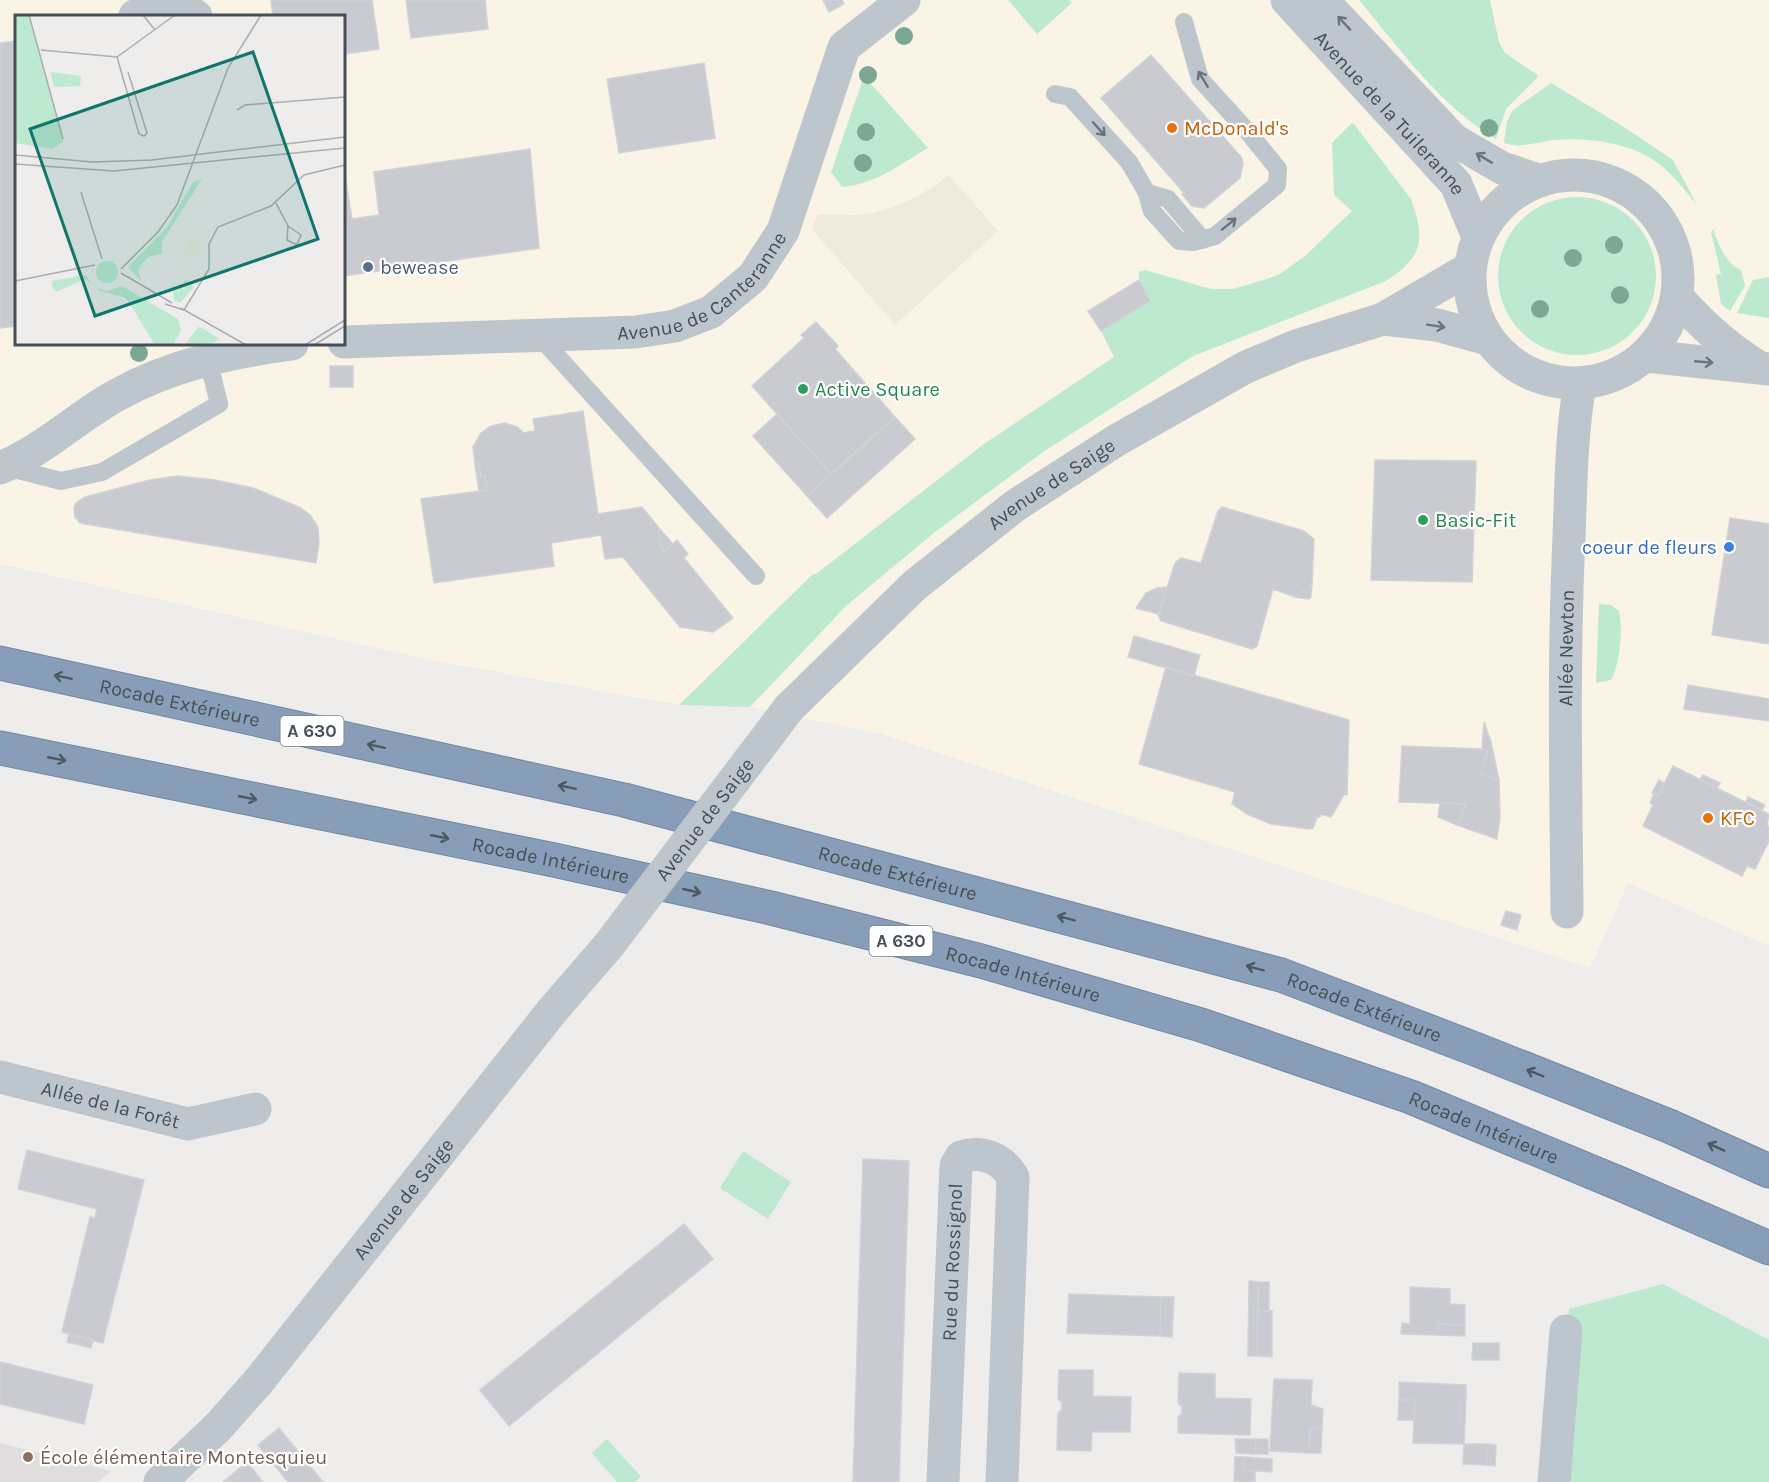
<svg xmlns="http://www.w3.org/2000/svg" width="1769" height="1482" font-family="Karla,sans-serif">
  <rect width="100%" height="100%" fill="#efecec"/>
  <path fill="#f9f4e5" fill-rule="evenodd" d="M0,0h1769v946l-141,-63 -38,85 -709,-234 -131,-27 -71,-2 -253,-46 -426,-95zM16,16h328v328h-328z"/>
  <path fill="#dfdddd" d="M0,1443l111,28 -13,11h-98z"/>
  <path fill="#bde9d0" d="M1008,0h61l3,3 -35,31z
    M1359,0h131l9,42 6,11 34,23 -33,33 -10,30c-56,-33 -96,-90 -137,-139z
    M864,76l64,72c-29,17 -52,36 -86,39l-11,-15z
    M1551,83l73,44 49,33 24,45c-13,-16 -27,-35 -45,-46 -26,-17 -68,-22 -99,-19 -18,2 -31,9 -49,3l3,-22 6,-11z
    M1352,123l2,1 57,75c15,41 12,58 -25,82l-193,75 -150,96 -108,80 -88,73 -97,102 -71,-2 134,-131h3l168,-130 130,-87 -13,-26 49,-30 -11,-21v-8l6,-2 66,19h22l34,-10 13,-5 25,-18 47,-45 -18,-16 -2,-52z
    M1498 276a79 79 0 1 1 158 0a79 79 0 1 1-158 0Z
    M1713,229c5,13 13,36 28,41l4,16 -15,25 -9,-7 -5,-29 5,-1 -10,-42z
    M1769,277v41l-32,-5 16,-33z
    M1599,604l12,1 8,6c4,18 1,53 -8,69l-15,3z
    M743,1151l48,31 -23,37 -48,-31z
    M1663,1284l106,56v142h-215l15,-173z
    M607,1439l34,38 -6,5h-18l-25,-29z"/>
  <path fill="#efeadd" d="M949,175l49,56 -103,94 -83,-96 6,-15c11,0 22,1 33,1 35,0 71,-18 98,-40z"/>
  <path fill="#cacbd0" stroke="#d0d2d7" stroke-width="1.5" d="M271,0h101l7,49 -35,5v-38h-71z
    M406,0h79l3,29 -77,9z
    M823,0h19l2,4 -15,8z
    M16,41v285l-16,2v-285z
    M1151,55l91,103 1,6 -3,14 -36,30 -12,-2 -10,-12 2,-1 -83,-95z
    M704,63l11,75 -96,15 -12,-74z
    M530,149l9,99 -195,28v-100h1l7,43 27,-4 -5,-43z
    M1139,280l11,21 -49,30 -13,-20z
    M816,322l22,24 -3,3 60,68 -64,57 -79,-88 52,-48 -3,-3z
    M330,366h23v21h-23z
    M583,411l15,103 44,-7 17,21 1,17 5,6 12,-11 11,14 -4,4 49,60 -20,14 -33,-5 -57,-70 -18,2 -4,-24 -50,8 3,23 -120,17 -13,-84 66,-9 -2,-14h-4l-2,-13 -4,1 -2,-17 8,-14 10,-7 14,-3 12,4 7,6 4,-1 7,-1 -2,-12z
    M777,414l54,60 -24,22 -54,-60z
    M895,417l20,22 -88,79 -20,-22z
    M1375,460l101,1 -4,121 -101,-2z
    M479,463l2,13h4l2,14 -8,1 -4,-27z
    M177,476l38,4 38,8 48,20 9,7 8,12 1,16 -3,20 -236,-40 -5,-6 -1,-9 2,-5 9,-6 65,-17z
    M1222,507l82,24 10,8 -2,45 -17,13 -22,-8 -16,57 -5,3 -91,-28 -3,-6 17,-52 6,-5 20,5 17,-52z
    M1730,518l39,6v120l-57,-9z
    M659,528l14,16 -8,7 -5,-6z
    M1312,584l-1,13 -2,2 -14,-2z
    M1167,587l-8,27 -23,-6 10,-15 11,-5z
    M1134,636l66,19 -6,21 -66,-19z
    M1166,667l183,53 -2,74 -2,-1 -14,24 -10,-3 -1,3h-3l-4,11 -4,1 -38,-5 -24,-10 -15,-10 3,-12 -96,-28z
    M1688,685l81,14v22l-85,-12z
    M1484,722l7,20 8,38 -19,-6 8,-23 -6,-2z
    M1402,746l80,3 6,2 -8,23 19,6 1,37 -3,22 -40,-14 9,-21 -67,-2z
    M1673,766l96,48 -2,11 2,1v15l-14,28 -8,-3 -5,10 -99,-50 10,-21 -3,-2 4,-10 4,3z
    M1703,775l17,8 -3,5 -17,-8z
    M1659,780l5,3 -6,13 -6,-3z
    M1748,797l17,8 -3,5 -16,-8z
    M1440,803l26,1 -9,21 -19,-8z
    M1506,911l15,4 -4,15 -16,-5z
    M27,1150l117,30 -41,163 -41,-11 28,-115 5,1 2,-9 -79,-20z
    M863,1159l46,2 -10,321h-46z
    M684,1224l29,35 -204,167 -29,-36z
    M1249,1281l9,1 -1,74h-9z
    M1258,1282h11v29h-11z
    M1410,1287l40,2v15l15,1v20l-27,-1v11l-37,-1 1,-11 8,1z
    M1069,1294l92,3 -1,39 -93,-3z
    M1161,1297h13l-2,40 -12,-1z
    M1258,1311h14v46l-15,-1z
    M1438,1324l27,1v11l-27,-1z
    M69,1334l24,6 -2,8 -24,-6z
    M1473,1343h26v17h-27z
    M0,1362l93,23 -9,39 -84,-20z
    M1059,1370h34v26l38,1 -1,35h-38l-1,19 -34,-1 1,-37 4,-4v-6l-4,-4z
    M1179,1373l36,1v24l36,1 -1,36 -72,-2v-16l4,-4v-6l-4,-4z
    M1274,1379l38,1 -1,25 12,4 -1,18 -12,3 -1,23 -39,-2z
    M1399,1382l67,3v15h-6v20l5,1 -1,23 -51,-1 2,-43h-16z
    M1399,1400h16l-1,20h-16z
    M1460,1400h6l-1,21 -5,-1z
    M1322,1427l-1,26h-12l1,-23z
    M279,1428l44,54h-35l-30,-37z
    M1235,1439h21l-1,15 -19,-1z
    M1256,1439h12v15h-13z
    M1464,1444h24l-2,21 -23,-1z
    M1488,1444l8,1 -1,21 -9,-1z
    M1235,1457h9l-1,13 12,1v11h-21z
    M1244,1457l28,2v13l-29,-2z
    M247,1462l16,20h-40z"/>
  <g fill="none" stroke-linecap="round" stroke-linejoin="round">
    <g stroke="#7388a3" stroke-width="35">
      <g id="motorway">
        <path id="s8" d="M0,663l624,137 657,175 194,74 194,77 100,45"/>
        <path id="s9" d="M0,748l554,112 217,48 210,53 220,64 210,72 212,88 146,63"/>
      </g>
    </g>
    <path stroke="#bec6cd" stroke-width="18" d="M1055,94l15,3 59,65 18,31 5,18 27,30 14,1 22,-6 62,-51 1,-16 -30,-37 -48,-53 -16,-57
      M1147,193l21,6 35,41
      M539,336l217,240
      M6,467l55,14 41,-9 117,-68 -11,-45"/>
    <g stroke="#bec6cd" stroke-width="33">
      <path d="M135,16c19,-12 42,-11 61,0"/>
      <path id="s1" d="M344,342l292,-10 39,-6 36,-14 42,-35 30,-46 61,-184 60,-47"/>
      <path d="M0,468c43,-17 77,-51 117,-73 54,-30 114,-43 175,-51"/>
      <path id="s2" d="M1567,912c-1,-125 -4,-249 2,-374 2,-52 2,-103 11,-154"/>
      <path id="s3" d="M0,1077l188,47 67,-15"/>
      <path id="s4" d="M943,1482l13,-316 5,-9c22,-7 41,2 52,20l-11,305"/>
      <path d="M1554,1482l12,-151"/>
    </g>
    <g stroke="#bec6cd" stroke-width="33">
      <path id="s5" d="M1287,0l169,184 22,53"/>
      <path d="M1322,0l132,140 48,28 36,12"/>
      <circle cx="1574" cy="279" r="104"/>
      <path d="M1678,298c24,27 48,49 79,68"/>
      <path d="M1383,319l54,6 51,14"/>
      <path d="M1646,356l123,13"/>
      <path id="s6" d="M789,708l126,-123 101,-80 101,-65 129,-73 50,-21 87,-27 87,-51"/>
      <path id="s7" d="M160,1482l58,-55 40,-45 294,-371 57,-66"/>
    </g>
    <use href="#motorway" stroke="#889db7" stroke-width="33"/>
    <path stroke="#bec6cd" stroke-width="33" id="s10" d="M609,945l180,-237"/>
  </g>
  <g fill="#7ca893">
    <circle cx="904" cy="36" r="9"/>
    <circle cx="868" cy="75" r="9"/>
    <circle cx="1489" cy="128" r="9"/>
    <circle cx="866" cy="132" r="9"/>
    <circle cx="863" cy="163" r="9"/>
    <circle cx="1614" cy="245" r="9"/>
    <circle cx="1573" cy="258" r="9"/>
    <circle cx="1620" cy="295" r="9"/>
    <circle cx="1540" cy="309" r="9"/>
    <circle cx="139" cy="353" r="9"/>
  </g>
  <defs><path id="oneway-shaft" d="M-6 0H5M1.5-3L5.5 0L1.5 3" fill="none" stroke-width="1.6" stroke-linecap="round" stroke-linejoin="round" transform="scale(1.5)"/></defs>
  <g stroke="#6a737a">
    <use href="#oneway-shaft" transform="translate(1344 23) rotate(-133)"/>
    <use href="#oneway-shaft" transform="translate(1203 79) rotate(-121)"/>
    <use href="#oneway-shaft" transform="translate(1099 129) rotate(48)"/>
    <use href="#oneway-shaft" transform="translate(1484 158) rotate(-149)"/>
    <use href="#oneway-shaft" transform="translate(1229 224) rotate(-39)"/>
    <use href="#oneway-shaft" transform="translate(1436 326) rotate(9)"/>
    <use href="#oneway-shaft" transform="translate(1704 362) rotate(5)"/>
  </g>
  <g stroke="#4d5761">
    <use href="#oneway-shaft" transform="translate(63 677) rotate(-168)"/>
    <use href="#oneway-shaft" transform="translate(376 746) rotate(-168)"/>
    <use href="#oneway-shaft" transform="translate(57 759) rotate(11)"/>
    <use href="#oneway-shaft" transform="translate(567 787) rotate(-168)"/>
    <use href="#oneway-shaft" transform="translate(248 798) rotate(11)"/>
    <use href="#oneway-shaft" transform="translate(440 837) rotate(11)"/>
    <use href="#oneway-shaft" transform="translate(692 891) rotate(13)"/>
    <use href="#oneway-shaft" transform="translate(1066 918) rotate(-165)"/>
    <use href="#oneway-shaft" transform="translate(1255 968) rotate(-165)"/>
    <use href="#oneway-shaft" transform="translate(1535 1073) rotate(-158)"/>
    <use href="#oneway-shaft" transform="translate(1716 1147) rotate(-156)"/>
  </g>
  <g fill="#e8710a" stroke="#fff" stroke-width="2">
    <circle cx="1172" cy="128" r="6"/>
    <circle cx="1708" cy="818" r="6"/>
  </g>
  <circle fill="#5c6f8a" stroke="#fff" stroke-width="2" cx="368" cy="267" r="6"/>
  <g fill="#2e9e5b" stroke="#fff" stroke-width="2">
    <circle cx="803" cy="389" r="6"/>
    <circle cx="1423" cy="520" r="6"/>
  </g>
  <circle fill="#3f7fe0" stroke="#fff" stroke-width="2" cx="1729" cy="547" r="6"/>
  <circle fill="#8d6e63" stroke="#fff" stroke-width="2" cx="28" cy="1457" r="6"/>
  <g text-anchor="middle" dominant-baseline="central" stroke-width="4.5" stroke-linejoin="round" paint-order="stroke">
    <g fill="#fff" stroke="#7e8489" stroke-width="1.5">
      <rect x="280.5" y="716" width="63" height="30" rx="4.5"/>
      <rect x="869.5" y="926" width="63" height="30" rx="4.5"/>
    </g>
    <g font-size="18" font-weight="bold" fill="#464f57">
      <text x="312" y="731">A 630</text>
      <text x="901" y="941">A 630</text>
    </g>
    <g font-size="20" fill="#464f57" stroke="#fff">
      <text stroke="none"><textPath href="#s5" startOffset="153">Avenue de la Tuileranne</textPath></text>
      <text stroke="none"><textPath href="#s1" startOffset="375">Avenue de Canteranne</textPath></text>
      <text stroke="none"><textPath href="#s6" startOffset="346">Avenue de Saige</textPath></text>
      <text stroke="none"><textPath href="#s2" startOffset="264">Allée Newton</textPath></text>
      <text stroke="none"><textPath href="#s8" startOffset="184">Rocade Extérieure</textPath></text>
      <text stroke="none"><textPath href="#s10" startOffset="158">Avenue de Saige</textPath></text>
      <text stroke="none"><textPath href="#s9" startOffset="562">Rocade Intérieure</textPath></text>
      <text stroke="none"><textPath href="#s8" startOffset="922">Rocade Extérieure</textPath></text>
      <text stroke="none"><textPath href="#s9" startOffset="1048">Rocade Intérieure</textPath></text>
      <text stroke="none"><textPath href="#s8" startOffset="1408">Rocade Extérieure</textPath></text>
      <text stroke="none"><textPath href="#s3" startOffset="114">Allée de la Forêt</textPath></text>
      <text stroke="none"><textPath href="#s9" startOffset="1534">Rocade Intérieure</textPath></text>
      <text stroke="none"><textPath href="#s7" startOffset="374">Avenue de Saige</textPath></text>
      <text stroke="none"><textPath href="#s4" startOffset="220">Rue du Rossignol</textPath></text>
    </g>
    <g font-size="20" fill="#c56008" stroke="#fff" text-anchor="start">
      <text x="1184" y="128">McDonald's</text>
      <text x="1720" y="818">KFC</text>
    </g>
    <g font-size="20" fill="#4e5e75" stroke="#fff" text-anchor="start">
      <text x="380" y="267">bewease</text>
    </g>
    <g font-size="20" fill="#27864d" stroke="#fff" text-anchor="start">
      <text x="815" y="389">Active Square</text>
      <text x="1435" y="520">Basic-Fit</text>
    </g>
    <g font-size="20" fill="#366cbe" stroke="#fff" text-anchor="end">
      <text x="1717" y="547">coeur de fleurs</text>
    </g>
    <g font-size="20" fill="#785e54" stroke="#fff" text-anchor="start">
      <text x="40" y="1457">École élémentaire Montesquieu</text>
    </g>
  </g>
  <g transform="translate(15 15)">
    <rect width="330" height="330" fill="#efecec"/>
    <path d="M0,0h14l34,127 -11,7 -37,-6zM35,57l31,4 -1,10 -26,1zM187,164l-40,63v12l-12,2 -8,7 -4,8 4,11 -14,-15 39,-40 26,-45zM81 257a11 11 0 1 1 22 0a11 11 0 1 1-22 0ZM71,260l6,9 -7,-5 -29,13 -4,-6v-5zM171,264l8,8 -14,16 -6,-3 -2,-15 6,6 2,-4 6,3 -4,-5zM107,271l56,33 3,11 -8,15h-18l-28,-46 -7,-3 2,-5 -3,5 -19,-5 -5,-4 12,4zM183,312l4,1 18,11 -11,6h-24z" fill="#bde9d0"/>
    <path d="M176,222l14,8 -15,13 -8,-5z" fill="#efeadd"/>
    <path fill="none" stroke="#abadb0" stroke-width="1.5" d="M14,0l34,124M128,0l12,15M26,35l76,7 58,-42M102,42l22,77 5,2 3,-3 -19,-61M222,95l8,-5 100,-8M0,140l77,7 60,-2 193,-23M0,149l99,7 231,-23M66,177l21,67M261,188l12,23M273,211l13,9 -4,10 -10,-5zM106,254l37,-37 19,-27 51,-137 33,-53M106,258l51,30M0,266l80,-16M150,289l19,6 25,-41v-25l9,-17 53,-21 33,-31 41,-10M166,293l65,37M290,330l40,-25M299,330l31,-19"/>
    <path fill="#0f766e" fill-opacity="0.15" stroke="#0f766e" stroke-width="3" d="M238,37l65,187 -223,77 -65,-187z"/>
    <rect width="330" height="330" fill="none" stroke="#464f57" stroke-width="3"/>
  </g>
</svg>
